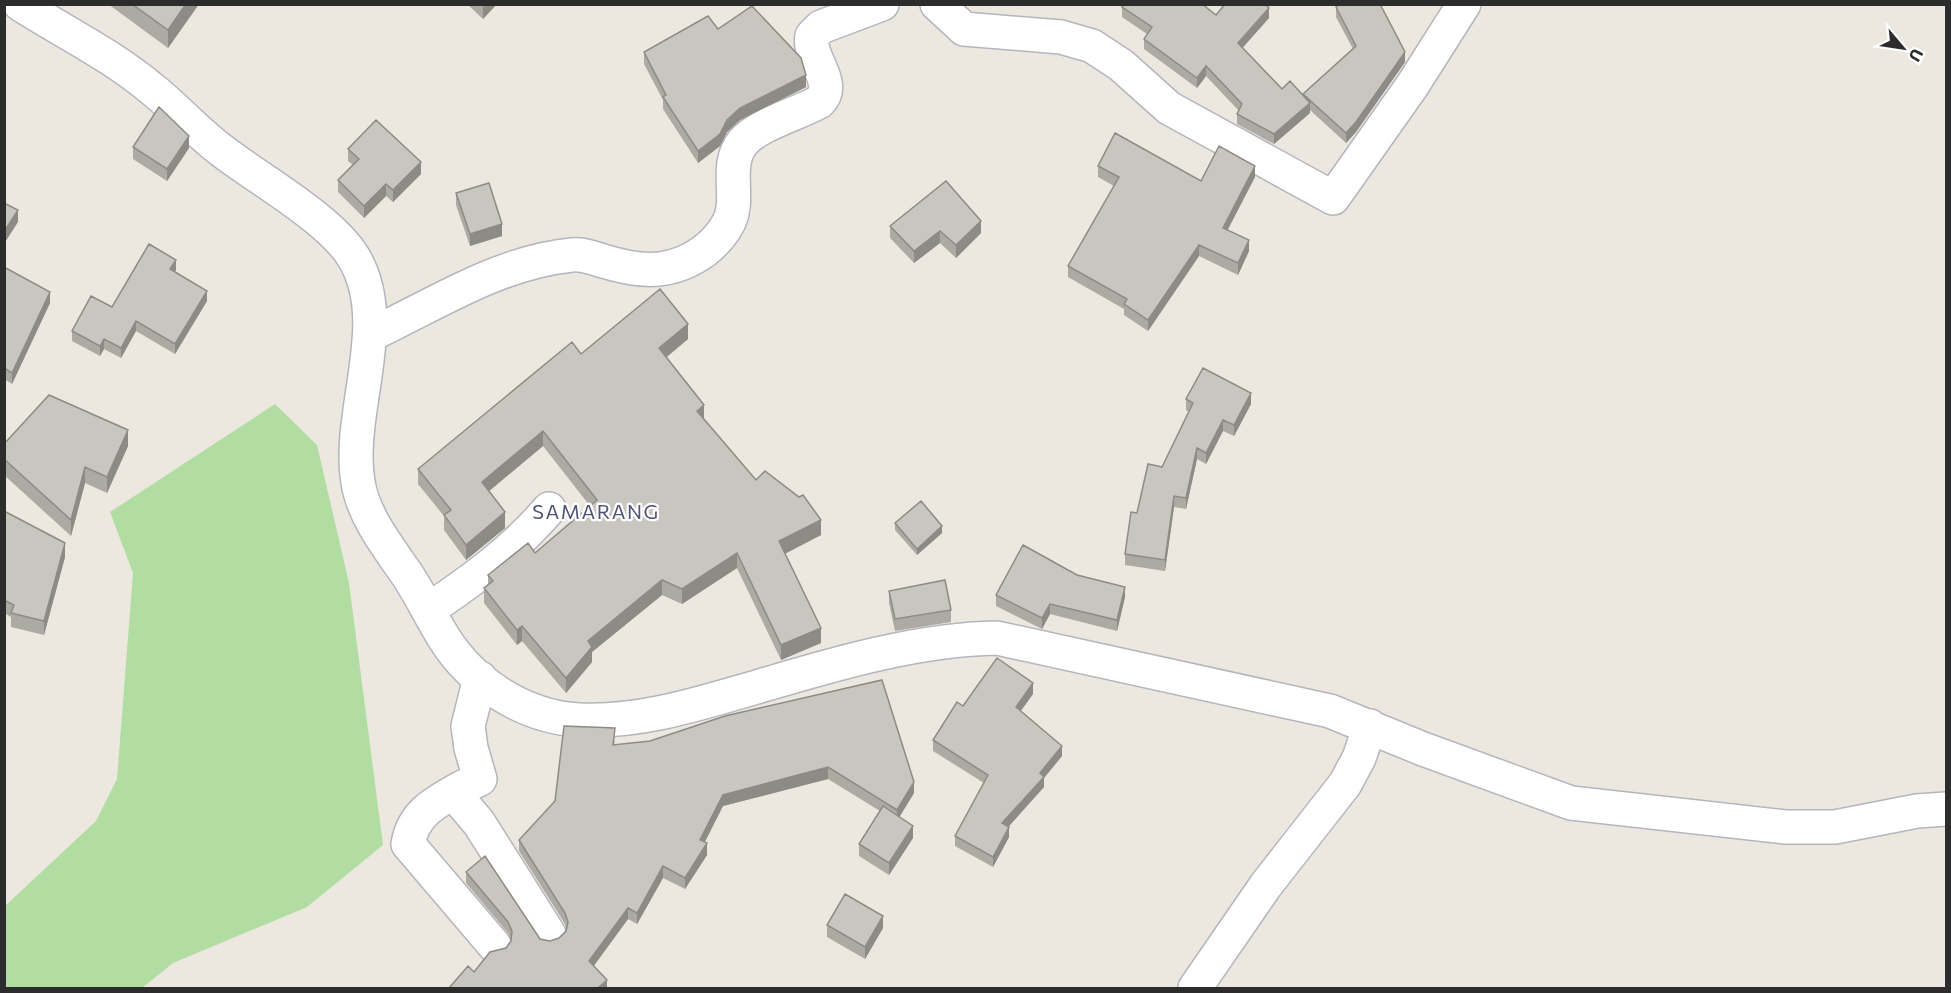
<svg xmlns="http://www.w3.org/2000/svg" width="1951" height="993" font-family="Commissioner,sans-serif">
  <rect width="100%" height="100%" fill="#ece8e0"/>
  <path fill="#b1dda2" d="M275,404l42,41 32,138 34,262 -76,62 -134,56 -31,25h-137v-82l91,-85 21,-42 16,-206 -23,-61z"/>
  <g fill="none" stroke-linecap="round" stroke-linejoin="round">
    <g stroke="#b4b5be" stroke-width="36">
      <path id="street" d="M20,4c44,28 93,52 132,85 24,19 45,43 69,61 37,29 110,69 133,108 39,65 -8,155 4,224 5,34 31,66 50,94 13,20 23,41 36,62 28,45 80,79 135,82 62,3 122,-17 181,-34 74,-22 159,-47 237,-48l333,73 93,38 148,54 214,24h50l82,-16 29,-2
        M937,4l27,25 97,8 31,9 29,19 48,43 164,90 79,-112 52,-82
        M370,335c64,-30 129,-73 202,-80 11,-1 21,3 31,6 33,10 61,14 92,-4 16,-9 36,-29 38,-49 3,-23 -6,-46 10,-66 16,-18 54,-28 76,-40 20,-19 -12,-44 -7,-66l9,-9 61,-23
        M428,610c45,-30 86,-60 121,-101
        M480,678l-12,48 3,22 9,31 -21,10 -2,8 22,26 70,111
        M459,789c-25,14 -46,25 -51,55l86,101
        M1195,988l71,-103 79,-101 14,-26 11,-32"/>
    </g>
    <use href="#street" stroke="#fff" stroke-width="33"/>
  </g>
  <path fill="#acaaa3" d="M108,4h91l-31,44z
    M467,4h30l-14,15z
    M1122,7l94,8 53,3 -27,30 40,41 21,6 50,-46 -17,-32v-10l69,55 -49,70 -10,11 -36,-33v3l-36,31 -37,-20v-10l2,-3 -33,-35 -9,12 -53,-39v-10l3,-5 -25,-17z
    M718,29l88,58 -66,33 -13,12 -7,14 -22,17 -35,-54v-9l-19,-36v-12z
    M133,147l56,1 -22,33 -34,-22z
    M348,149l73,25 -28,28 -7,-6 -22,22 -26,-26v-12l15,-15 -5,-4z
    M1098,166l103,15 54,-4 -28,53 22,21 -11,24 -39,-19 -51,75 -24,-16v-6l-56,-32v-11l46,-80 -16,-9z
    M456,193l46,43 -32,10 -14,-41z
    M890,226l91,7 -25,25 -16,-15 -26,20 -24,-25z
    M4,267l46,36 -38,81 -8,-5z
    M176,270l-1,1 32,30 -32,53 -39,-23 -15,27 -17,-9 -4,7 -28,-15v-10z
    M688,339l-21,18 37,62 52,61 65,55 -36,18 36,90 -40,17 -44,-92 -55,36 -20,-9 -70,57v10l-26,31 -44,-52 -5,4 -33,-42v-15l4,-4v-9l47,-22 55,-47 -47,-60 -54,45 16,37 -39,32 -22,-30v-14l-26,-32v-15l163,-115z
    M1186,399l65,5 -17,32 -11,-5 -17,33 -9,-5 -11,50 -12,-2 -9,64 -40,-6v-11l12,-41 25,-46 27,-55 -3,-2z
    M4,444l124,2 -21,47 -22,-10 -14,53 -67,-61z
    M4,511l61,46 -21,78 -33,-8v-10l-7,-4z
    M895,523l47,10 -25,22 -22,-25z
    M1077,575l48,22 -8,34 -67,-17 -8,15 -46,-23v-11z
    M889,591l62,19v12l-56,9 -6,-28z
    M1033,694l-12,17 41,45 -18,22v9l-36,40 1,10 -16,30 -38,-21v-10l29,-53 -51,-32v-11l30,-34z
    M725,716l189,77 -15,24 14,21 -24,37 -30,-19v-12l21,-33 -52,-32 -105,27 -18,36 2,13 -22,34 -22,-11 -26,46 -9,-5 -34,47 13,22 -133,-16 32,-24 5,-8 -3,-7 -42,-50v-11l74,67 10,2 9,-3 7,-7v-3l-1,-4 -46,-73v-11l96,-100 -1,5 36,-4z
    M827,925l56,3 -18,31 -38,-22z"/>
  <path fill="#8c8b85" d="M186,4h13l-31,44v-18z
    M486,4h11l-14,15v-12z
    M1269,8v10l-31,35v-10z
    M1405,52v10l-49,70 -10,11v-10z
    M1206,66v10l-9,12v-10z
    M806,75v12l-66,33 -13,12 -7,14 -22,17v-12l42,-43z
    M1310,103v10l-36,31v-10z
    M189,136v12l-22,33v-12z
    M421,162v12l-28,28v-12z
    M1255,166v11l-32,62v-11z
    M386,184v12l-22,22v-12z
    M18,210v12l-14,22v-12z
    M981,221v12l-25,25v-13z
    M502,224v12l-32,10v-12z
    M940,231v12l-26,20v-12z
    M1249,240v11l-11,24v-12z
    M1199,245v11l-51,75v-11z
    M176,260v10l-6,9v-10z
    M207,291v10l-32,53v-10z
    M50,292v11l-38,81v-11z
    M136,321v10l-15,27v-10z
    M688,324v15l-29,24v-15z
    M104,339v10l-4,7v-10z
    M1251,393v11l-17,32v-11z
    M704,405v15l-7,-9z
    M1223,420v11l-17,33v-11z
    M128,430v16l-21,47v-16z
    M543,431v15l-61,51v-15z
    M1197,448v11l-11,50v-11z
    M85,467v16l-14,53v-16z
    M1174,496v11l-9,64v-11z
    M505,512v16l-39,32v-15z
    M821,520v15l-42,22v-16z
    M942,526v7l-25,22v-6z
    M65,543v14l-21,78v-14z
    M737,553v15l-55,36v-15z
    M662,580v15l-70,57v10l-26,31v-15l22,-37z
    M1125,587v10l-8,34v-11z
    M1050,604v10l-8,15v-11z
    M522,626v15l-5,4v-15z
    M821,628v15l-40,17v-15z
    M1033,683v11l-17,23v-10z
    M1062,746v10l-18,22v9l-42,47v-11l38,-50z
    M828,767v12l-105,27 -23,45v-11l23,-45z
    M914,782v11l-17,28v-11z
    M913,826v12l-24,37v-12z
    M1009,827v10l-16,30v-10z
    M707,843v12l-22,34v-11z
    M663,866v12l-26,46v-11z
    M628,908v11l-39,53v-11z
    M883,916v12l-18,31v-12z
    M607,980v8h-9z"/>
  <path fill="#c8c6be" stroke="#8c8b85" stroke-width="1.5" d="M132,4h54l-18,26z
    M1123,4h79l14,11 9,-11h40l4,4 -31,35 44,46 8,-8 20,22 -36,31 -37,-20 5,-10 -36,-38 -9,12 -53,-39 8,-12 -30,-20z
    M1340,4h40l25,48 -49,70 -10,11 -43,-39 53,-48 -20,-39z
    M752,6l49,52 5,17 -66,33 -13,12 -7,14 -22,17 -35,-54 3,-2 -22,-43 64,-36 10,13z
    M159,107l30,29 -22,33 -34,-22z
    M376,120l45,42 -28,28 -7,-6 -22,22 -26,-26 21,-21 -11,-10z
    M1115,133l86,48 18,-35 36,20 -32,62 26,12 -11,23 -39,-18 -51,75 -24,-16 3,-5 -59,-33 51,-89 -21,-11z
    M946,181l35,40 -25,24 -16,-14 -26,20 -24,-25z
    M489,183l13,41 -32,10 -14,-41z
    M4,203l14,7 -14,22z
    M149,244l27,16 -6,9 37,22 -32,53 -39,-23 -15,27 -17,-9 -4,7 -28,-15 19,-35 21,11z
    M4,267l46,25 -38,81 -8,-5z
    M660,289l28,35 -29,24 45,57 -7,6 59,69 9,-9 34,26 4,-2 18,25 -42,21 42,87 -40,17 -44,-92 -55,36 -20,-9 -74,61 4,6 -26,31 -44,-52 -5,4 -33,-42 9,-7 -5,-6 40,-32 7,10 62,-53 -54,-69 -61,51 23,30 -39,33 -22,-30 7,-5 -33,-41 154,-127 9,12z
    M1203,368l48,25 -17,32 -11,-5 -17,33 -9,-5 -11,50 -12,-2 -9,64 -40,-6 6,-42 6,1 11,-49 14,3 31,-64 -7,-4z
    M49,395l79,35 -21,47 -22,-10 -14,53 -67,-61v-15z
    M921,501l21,25 -25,23 -22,-26z
    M4,511l61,32 -21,78 -33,-8 3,-8 -10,-5z
    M1023,545l54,30 48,12 -8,33 -67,-16 -8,14 -46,-23z
    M945,580l6,30 -56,9 -6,-28z
    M997,658l36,25 -17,24 46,39 -22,27 4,4 -42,46 7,4 -16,30 -38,-21 33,-61 -55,-35 24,-38 6,4z
    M882,680l32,102 -17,28 -69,-43 -105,28 -23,45 7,3 -22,35 -22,-12 -26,47 -9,-5 -39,53 18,19 -9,8h-149l19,-22 6,6 16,-20 16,-4 5,-7 1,-10 -4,-9 -42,-50 19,-16 55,83 10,2 9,-3 7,-7 2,-9 -3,-9 -46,-73 36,-39 9,-75 51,2 -2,17 37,-4 75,-25z
    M883,806l30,20 -24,37 -30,-19z
    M845,894l38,22 -18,31 -38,-22z"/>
  <g text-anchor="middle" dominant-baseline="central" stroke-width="4.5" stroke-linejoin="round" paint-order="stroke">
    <g font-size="20" letter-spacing="1.5" fill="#515479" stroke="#fff">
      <text x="596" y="511">SAMARANG</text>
    </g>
  </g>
  <rect width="1951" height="993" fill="none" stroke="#2c2c2c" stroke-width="12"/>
  <g transform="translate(1903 48) rotate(119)" stroke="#ffffff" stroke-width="4.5" paint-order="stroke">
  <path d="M0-4.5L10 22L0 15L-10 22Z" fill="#2c2c2c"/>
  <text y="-9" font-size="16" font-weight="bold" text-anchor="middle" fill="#2c2c2c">U</text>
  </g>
</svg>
